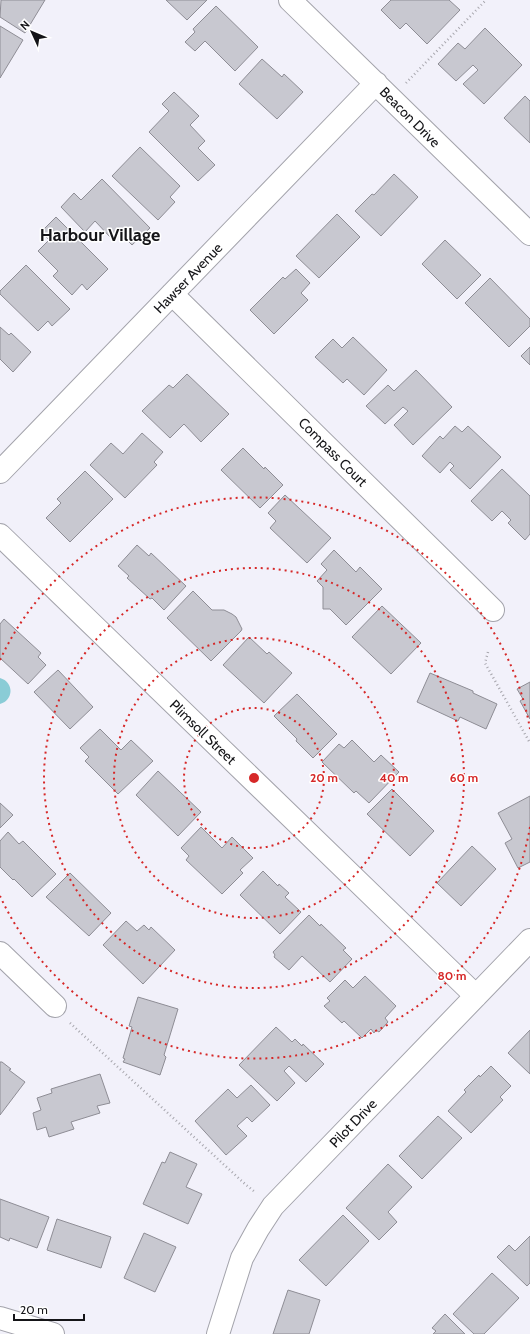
<svg xmlns="http://www.w3.org/2000/svg" width="530" height="1334" font-family="Cabin,sans-serif">
  <rect width="100%" height="100%" fill="#f2f1fa"/>
  <path fill="#8accd6" d="M0,678c14,4 14,22 0,26z"/>
  <path fill="#c8c8d0" stroke="#8e8d95" d="M1,0h44l-20,33 -25,-16z
    M166,0h41l-20,20z
    M391,0h58l11,10 -33,34 -21,-21 -6,6 -19,-19z
    M216,6l42,41 -23,24 -30,-30 -10,10 -10,-9 10,-10 -2,-3z
    M0,26l23,14 -23,38z
    M485,28l37,37 -38,39 -21,-20 15,-14 -5,-5 -17,16 -18,-17 20,-21 7,6z
    M262,59l20,18 2,-3 19,18 -26,27 -38,-35z
    M174,92l25,24 -9,9 15,16 -7,7 17,17 -17,16 -49,-49 20,-21 -7,-7z
    M525,96l5,5v42l-26,-25z
    M140,147l40,39 -10,11 5,5 -17,18 -46,-44z
    M394,174l24,23 -37,39 -26,-25 17,-17 2,1z
    M102,179l48,49 -18,17 -14,-14 -7,7 -16,-17 -10,11 -24,-25 13,-14 7,7z
    M337,214l23,23 -41,41 -23,-22z
    M56,217l52,52 -21,21 -5,-6 -10,11 -19,-19 5,-5 -20,-20 11,-11 -8,-8z
    M445,240l36,35 -24,24 -35,-35z
    M26,265l44,44 -18,17 -4,-5 -10,10 -38,-37v-3z
    M296,269l14,14 -9,10 7,7 -34,34 -24,-24 33,-33 2,2z
    M490,278l40,41v7l-21,21 -44,-44z
    M0,327l9,8 2,-2 20,19 -18,20 -13,-13z
    M353,337l34,33 -23,25 -17,-16 -4,4 -28,-26 18,-18 9,9z
    M530,347v18l-9,-9z
    M416,370l36,37 -39,38 -19,-20 14,-14 -5,-4 -18,17 -19,-18 22,-21 6,6z
    M187,374l42,40 -28,28 -17,-18 -14,14 -28,-27 27,-26 4,3z
    M455,426l7,6 6,-6 33,31 -31,32 -20,-19 4,-4 -4,-4 -10,11 -18,-17 18,-20 3,3z
    M142,433l21,19 -9,10 3,3 -32,33 -35,-33 21,-22 12,11z
    M243,448l21,21 1,-2 18,18 -23,23 -39,-38z
    M502,469l28,27v38l-5,6 -17,-17 3,-3 -9,-9 -10,10 -21,-20z
    M85,471l28,28 -43,43 -24,-24 15,-15 -4,-4z
    M285,495l46,43 -24,25 -37,-35 6,-7 -8,-8z
    M137,545l12,11 2,-3 35,33 -22,24 -12,-12 -2,1 -23,-21 2,-2 -11,-10z
    M334,550l22,22 4,-5 22,22 -36,36 -16,-16h-7v-22l-6,-6 10,-11 -6,-6z
    M193,591l19,19h12l8,4 4,3 6,12 -1,2 -30,30 -44,-43z
    M382,606l39,37 -30,31 -39,-37z
    M4,619l37,34 -3,4 8,8 -18,19 -28,-26v-34z
    M249,637l18,17 2,-2 23,21 -28,30 -41,-38z
    M58,670l35,37 -23,22 -36,-37z
    M430,673l43,18v2l24,11 -11,25 -26,-12 -2,4 -41,-19z
    M530,682v37l-10,-18 3,-2 -6,-10z
    M297,694l40,40 -24,24 -17,-17 1,-2 -23,-23z
    M100,729l21,21 10,-10 22,21 -35,33 -33,-33 4,-4 -9,-9z
    M352,740l22,22 7,-7 18,17 -30,31 -13,-12 -2,2 -32,-31 17,-18 5,4z
    M158,771l43,41 -23,24 -42,-41z
    M392,789l42,42 -24,25 -43,-42z
    M530,796v66l-12,6 -13,-25 7,-4 -14,-26z
    M0,803l13,12 -13,13z
    M201,827l21,21 10,-11 21,21 -13,12 3,3 -21,21 -36,-34 3,-4 -8,-8z
    M8,832l11,12 4,-3 33,33 -24,23 -18,-18 -1,1 -13,-13v-26z
    M472,846l24,23 -35,37 -24,-23z
    M263,871l15,15 1,-2 10,9 -4,4 16,15 -21,22 -40,-39z
    M70,873l41,40 -22,23 -43,-39z
    M309,915l11,11 1,-2 25,24 -3,2 9,9 -22,23 -28,-26 -13,14 -15,-13 1,-2 -2,-3z
    M126,921l11,10 7,-6 5,5 2,-3 24,23 -32,34 -40,-39z
    M365,976l31,30 -11,12 3,4 -9,10 -3,-2 -2,3 -3,-4 -9,9 -18,-17 -2,2 -18,-17 6,-5 -3,-3 18,-18 8,8z
    M138,997l40,12 -14,46 2,2 -6,18 -37,-13 2,-3 -2,-1 9,-31 -3,-1z
    M276,1027l16,15 3,-3 7,7 1,-2 21,20 -18,18 -17,-16 -5,5 11,12 -18,18 -38,-36z
    M530,1030v44l-22,-21z
    M0,1062h2l9,7 -2,1 16,12 -25,33z
    M491,1066l20,20 -11,11 3,3 -32,33 -23,-22 18,-19 -2,-2 15,-15 1,2z
    M100,1074l10,29 -13,3 3,7 -29,9 3,7 -25,8 -3,-10 -9,3 -4,-17 8,-3 -4,-12 15,-5 -1,-4z
    M251,1085l19,20 -18,17 -5,-5 -10,9 10,10 -21,19 -31,-34 33,-32 9,9z
    M438,1116l24,22 -40,41 -23,-23z
    M170,1152l27,12 -11,23 16,7 -14,30 -45,-20 19,-42 3,1z
    M388,1164l24,23 -24,25 9,10 -18,18 -33,-32z
    M0,1199l49,18 -12,31 -27,-10 -1,3 -9,-4z
    M343,1215l26,26 -43,45 -27,-26z
    M57,1219l54,18 -10,31 -54,-18z
    M144,1233l32,14 -21,45 -31,-14z
    M530,1236v47l-3,3 -30,-29 12,-12 6,6z
    M492,1273l27,25 -35,36h-10l-21,-20z
    M288,1290l32,10 -11,34h-36z
    M445,1314l20,20h-32l3,-3 -4,-3z"/>
  <g fill="none" stroke-linecap="round" stroke-linejoin="round">
    <g stroke="#a3a3ab" stroke-width="24">
      <path id="street" d="M290,0l240,234
        M172,294l321,316
        M0,472l376,-389
        M0,535l476,461
        M0,953l55,53
        M218,1334l24,-76 16,-29 15,-23 257,-266"/>
    </g>
    <g stroke="#a3a3ab" stroke-width="24">
      <path id="secondary" d="M0,1318l53,16"/>
    </g>
    <path stroke="#a8a7ae" stroke-width="2.5" stroke-dasharray="1 3" stroke-linecap="butt" d="M406,83l80,-83
      M488,652l-3,11 45,80
      M70,1023l175,161 10,8"/>
    <use href="#street" stroke="#fff" stroke-width="22"/>
    <use href="#secondary" stroke="#fff" stroke-width="22"/>
  </g>
  <g fill="none" stroke="#d62828" stroke-width="2" stroke-dasharray="2 4">
    <circle cx="254" cy="778" r="70"/>
    <circle cx="254" cy="778" r="140"/>
    <circle cx="254" cy="778" r="210"/>
    <path d="M530 827A280 280 0 0 1 0 896M0 660A280 280 0 0 1 530 729"/>
  </g>
  <g text-anchor="middle" dominant-baseline="central" stroke-width="3" stroke-linejoin="round" paint-order="stroke">
    <g font-size="14" fill="#151518" stroke="#fff">
      <text transform="translate(410 117) rotate(45)">Beacon Drive</text>
      <text transform="translate(188 278) rotate(-46)">Hawser Avenue</text>
      <text transform="translate(333 452) rotate(45)">Compass Court</text>
      <text transform="translate(203 732) rotate(44)">Plimsoll Street</text>
      <text transform="translate(353 1123) rotate(-46)">Pilot Drive</text>
    </g>
    <g font-size="18" font-weight="bold" fill="#151518" stroke="#fff">
      <text x="100" y="235">Harbour Village</text>
    </g>
  </g>
  <circle cx="254" cy="778" r="6" fill="#d62828" stroke="#fff" stroke-width="2"/>
  <g font-size="12" text-anchor="middle" font-weight="bold" fill="#d62828" stroke="#fff" stroke-width="3" stroke-linejoin="round" paint-order="stroke">
    <text x="324" y="782">20 m</text>
    <text x="394" y="782">40 m</text>
    <text x="464" y="782">60 m</text>
    <text x="452" y="980">80 m</text>
  </g>
  <g transform="translate(32 32) rotate(314)" stroke="#ffffff" stroke-width="3" paint-order="stroke">
  <path d="M0-3L7 15L0 10L-7 15Z" fill="#151518"/>
  <text y="-6" font-size="11" font-weight="bold" text-anchor="middle" fill="#151518">N</text>
  </g>
  <path d="M14 1314v6h70v-6" fill="none" stroke="#151518" stroke-width="2"/>
  <text x="20" y="1314" font-size="12" fill="#151518" stroke="#ffffff" stroke-width="3" paint-order="stroke">20 m</text>
</svg>
